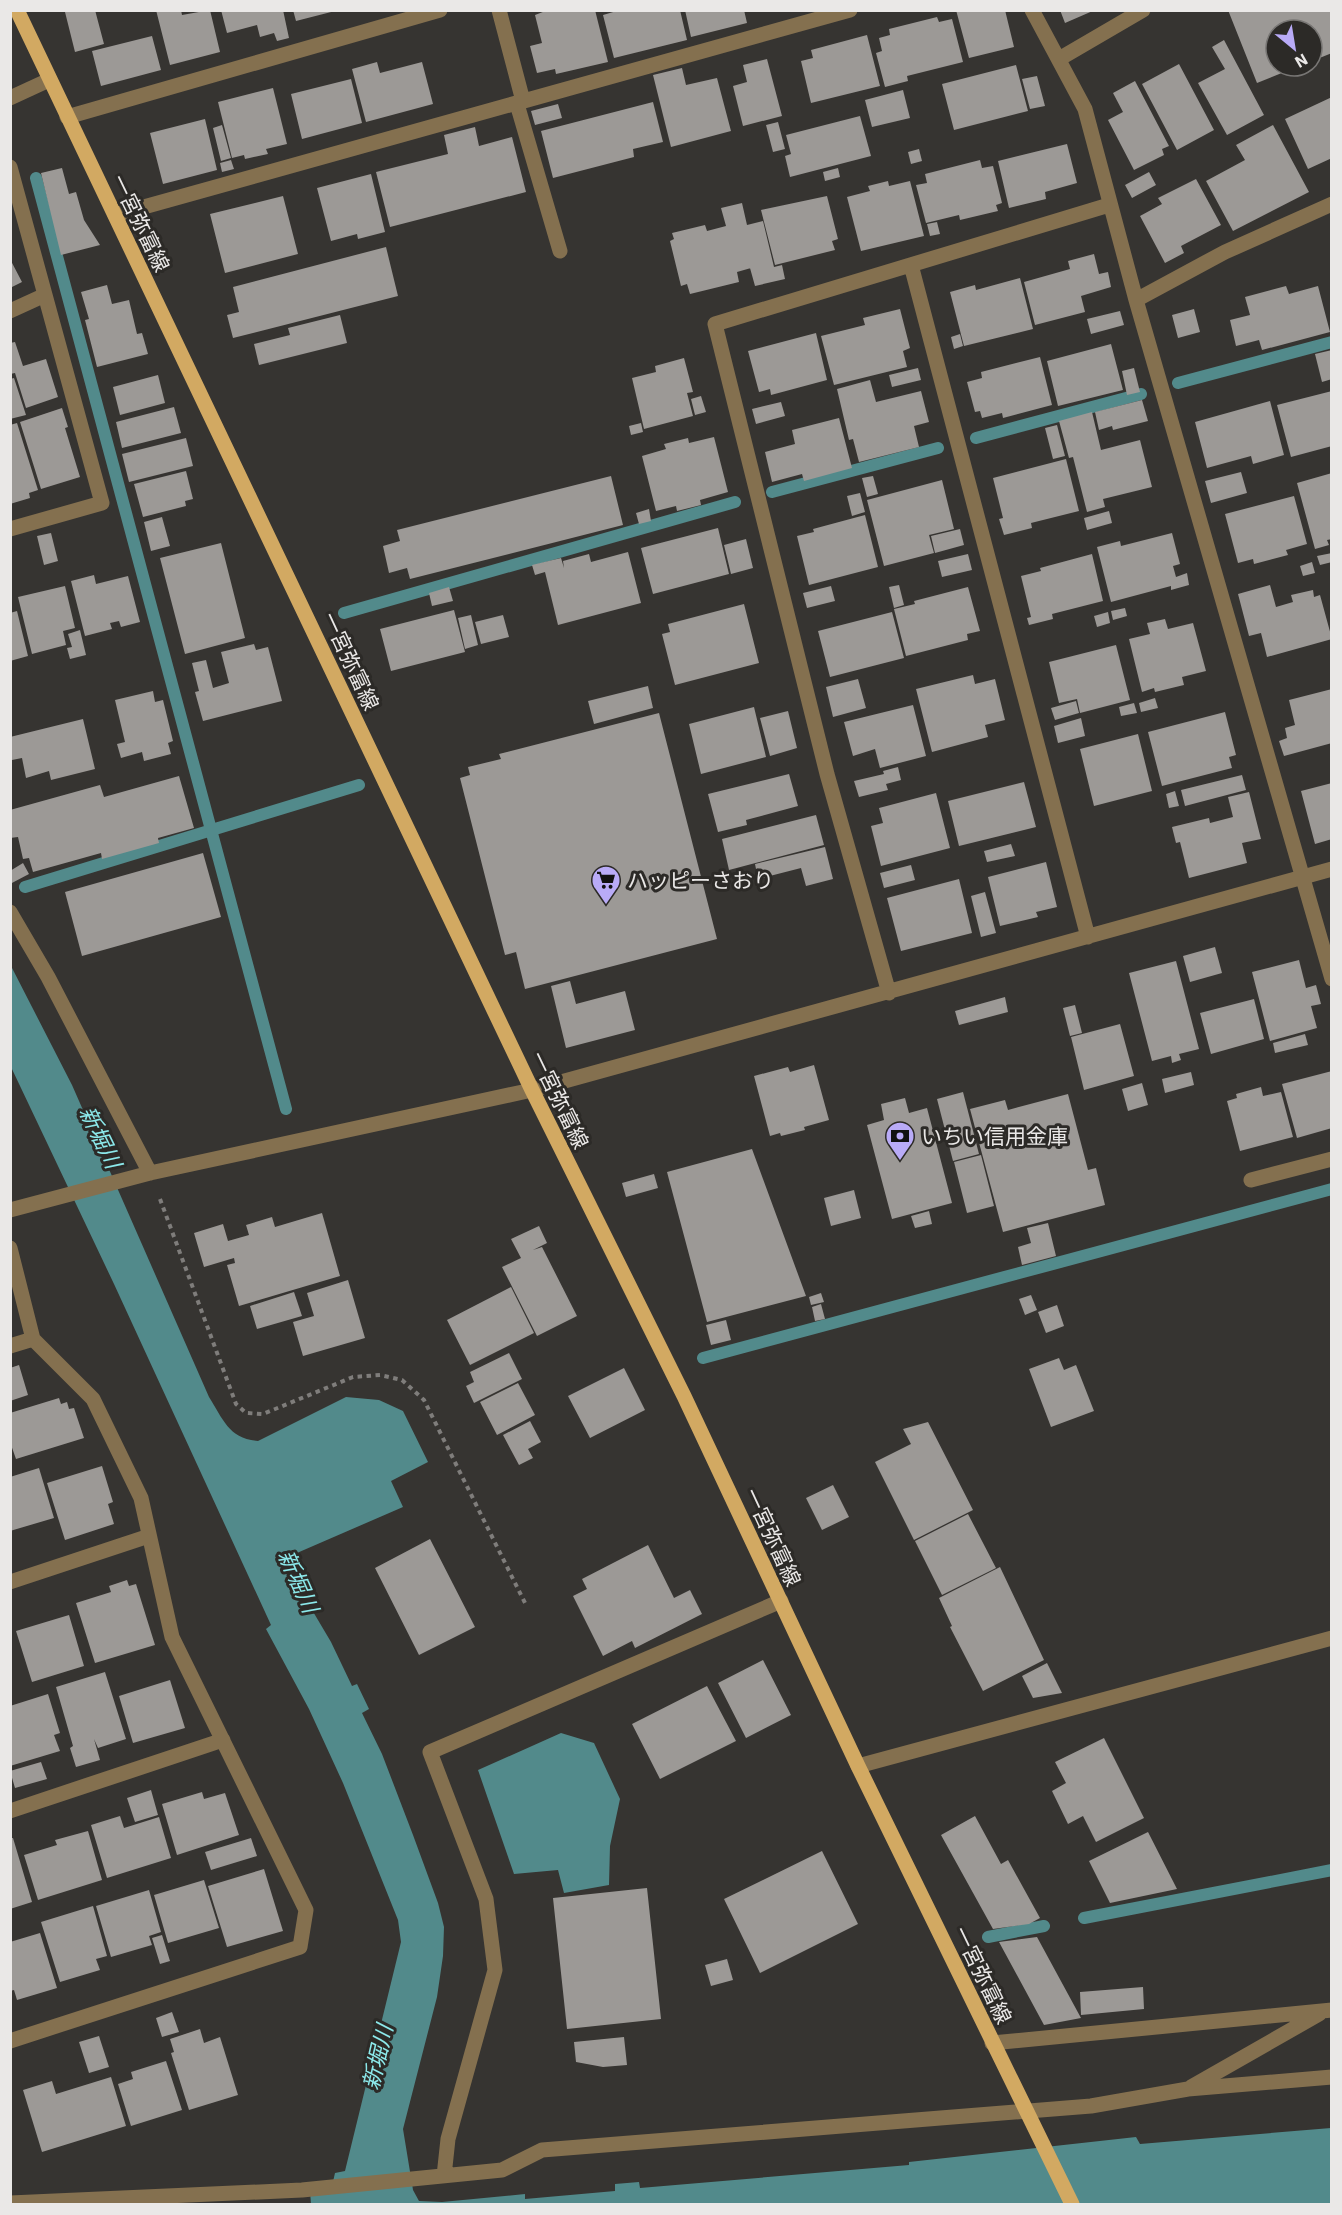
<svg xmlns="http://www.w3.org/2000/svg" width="1342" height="2215" font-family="'IBM Plex Sans','Noto Sans JP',sans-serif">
  <rect width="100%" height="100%" fill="#363431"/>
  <path fill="#528a8b" d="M11,966l61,119 137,312c14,22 20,42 49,44l88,-44 33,3 24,11 25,51 -37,19 12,26 -113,49 2,8 -6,2 45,76 21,44 5,-2 12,25 -7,4 20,41 31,81 25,68 6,24 -1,29 -6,41 -34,132 10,61 6,11 23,1 83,-8v5l90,-8v-7l24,-2 1,6 269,-23v-3l227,-25 4,7 191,-16v76h-1020l-1,-13 22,-5 3,-13 10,-2 56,-229 -3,-22 -55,-137 -34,-74 -43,-80 5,-4 -157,-341 -103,-217z
    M561,1733l33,10 26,56 -10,47 -1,39 -45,8 -6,-23 -44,4 -36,-104z"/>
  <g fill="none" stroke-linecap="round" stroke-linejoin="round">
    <path stroke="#528a8b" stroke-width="12" d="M36,178l250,931
      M1178,383l154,-41
      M976,438l165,-44
      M772,492l166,-44
      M344,613l391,-111
      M25,887l334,-102
      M703,1358l629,-169
      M1084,1918l248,-48
      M988,1937l56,-11"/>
  </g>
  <path fill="#9c9996" d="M72,10h23l9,34 -29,8 -10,-40z
    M156,10h25l1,5 28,-5 10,42 -50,13z
    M221,10h62l6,28 -12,3 -3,-8 -14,4 -3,-12 -30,8z
    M293,10h42v1l-39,10z
    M548,10h47l13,52 -52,12 -1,-5 -18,4 -7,-27 12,-3 -7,-28z
    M620,10h60l7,30 -73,18 -11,-43z
    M685,10h59l3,13 -56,14z
    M956,10h49l9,37 -45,11z
    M1060,10h35l-30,13z
    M1228,10h104v43l-20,8v-31h-36v36h23l-42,17z
    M937,17l2,5 13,-3 11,43 -56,14 1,5 -23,6 -9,-34 6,-2 -3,-13 11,-3 -1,-6z
    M867,35l13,51 -69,17 -10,-42 12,-3 -2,-8z
    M152,36l9,34 -60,16 -9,-35z
    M1224,40l40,75 -37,20 -29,-52 27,-14 -13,-22z
    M767,59l15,57 -39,10 -10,-40 14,-4 -4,-17z
    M377,62l3,11 42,-11 11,42 -67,18 -14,-53z
    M1179,64l35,66 -37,20 -35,-66z
    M1016,65l12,46 -74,19 -12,-46z
    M682,68l4,17 31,-7 14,53 -60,16 -18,-72z
    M1037,76l8,30 -15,3 -8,-30z
    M351,79l11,44 -60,16 -11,-45z
    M1135,81l34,65 -7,3 2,6 -30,15 -26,-50 15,-8 -10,-19z
    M273,88l14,56 -21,5 2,5 -23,5 -1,-4 -12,3 -14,-56z
    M903,90l7,28 -38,9 -7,-27z
    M1332,97v61l-24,11 -23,-50z
    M653,102l10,40 -30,7 1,8 -81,21 -12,-47z
    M558,104l4,14 -27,7 -4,-14z
    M860,116l11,40 -81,21 -5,-21 6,-2 -5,-19z
    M205,119l12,51 -54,14 -13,-51z
    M778,122l7,27 -12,3 -7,-27z
    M222,125l9,33 -10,3 -8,-33z
    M1273,125l36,67 -76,39 -27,-50 39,-21 -9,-15z
    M475,127l4,19 33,-9 14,55 -136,35 -14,-55 72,-18 -4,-19z
    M1067,144l10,39 -32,9 1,7 -37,9 -11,-47z
    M919,149l3,12 -11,3 -3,-12z
    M231,160l3,9 -12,3 -2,-9z
    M980,160l2,8 11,-2 9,37 -6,2 2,6 -38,9 -1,-5 -33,8 -10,-38 11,-2 -2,-9z
    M62,168l7,26 7,-2 8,28 16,25 -39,10 -20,-82z
    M838,168l2,9 -15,4 -2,-9z
    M1149,172l7,13 -24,13 -7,-13z
    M371,174l14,58 -27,7 -1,-5 -26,7 -14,-53z
    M1196,179l25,46 -40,21 3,7 -19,10 -25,-47 22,-12 -4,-6z
    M888,181l1,5 21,-5 14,55 -63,15 -14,-54 23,-6 -2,-5z
    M283,196l15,58 -73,19 -15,-59z
    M827,196l11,43 -6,2 3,9 -60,15 -14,-55z
    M742,203l5,22 16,-4 11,46 8,-2 3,14 -30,7 -5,-18 8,-2 -21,6 2,10 -49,12 -3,-10 -6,2 -11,-45 4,-2 -2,-6 33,-8 2,6 19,-5 -5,-18z
    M937,222l3,12 -10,2 -3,-12z
    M386,247l12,49 -165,42 -6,-23 12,-3 -6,-25z
    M1094,254l5,20 9,-2 3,15 -30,9 4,16 -50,13 -11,-43 46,-13 -2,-8z
    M10,259l12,23 -12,6z
    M1020,278l13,51 -69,17 -14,-54 25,-7 1,5z
    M107,285l5,19 17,-4 8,34 5,-1 6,21 -51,13 -12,-47 4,-1 -8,-27z
    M1286,286l3,8 29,-8 12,46 -68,18 -3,-10 -23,6 -6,-26 20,-5 -5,-18z
    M900,309l10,39 -7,3 4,16 -73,18 -13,-49 44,-11 -2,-7z
    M1194,309l6,23 -22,6 -6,-23z
    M1120,311l4,14 -33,9 -4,-15z
    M340,315l7,28 -88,22 -5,-21 36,-9 -2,-7z
    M816,333l11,47 -56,15 -1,-6 -11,3 -11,-41z
    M960,334l3,12 -9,3 -3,-12z
    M15,342l8,24 23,-7 12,38 -32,11 -11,-35 -5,1v-31z
    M1111,344l12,46 -65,16 -11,-45z
    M1332,350v29l-10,3 -7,-28z
    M1040,357l12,48 -49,13 -1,-5 -20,5 -2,-7 -5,1 -8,-30 15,-4 -1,-6z
    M684,358l9,34 -6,1 6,23 -49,13 -12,-51 24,-6 -1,-6z
    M918,368l3,12 -29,7 -3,-12z
    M1134,368l6,24 -13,3 -5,-24z
    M158,375l7,28 -45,12 -7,-28z
    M14,378l12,37 -16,4v-40z
    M870,380l6,22 45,-11 8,31 -15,4 5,21 -60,15 -6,-23 -4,1 -12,-51z
    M1332,391v55l-41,11 -14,-52z
    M701,396l5,16 -11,3 -4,-16z
    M1142,400l6,21 -35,9 -1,-4 -13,4 -4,-18z
    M1270,401l14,54 -31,9 -2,-8 -44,12 -12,-46z
    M781,402l4,14 -29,8 -4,-15z
    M174,407l7,26 -59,15 -6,-26z
    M62,408l6,19 -3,1 15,49 -39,12 -21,-67z
    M1092,412l9,38 39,-10 12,47 -49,12 2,8 -18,5 -14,-55 -4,1 -10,-37z
    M839,418l13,50 -48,13 -2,-7 -30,8 -7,-30 30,-8 -3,-14z
    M17,423l21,67 -9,3 1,5 -20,6v-79z
    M641,423l2,9 -12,3 -2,-9z
    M1057,425l8,31 -12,3 -8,-31z
    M714,437l14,55 -28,8 1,5 -24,6 -1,-5 -20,5 -14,-55 24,-7 -2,-5 24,-6 1,5z
    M186,438l7,28 -64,16 -7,-28z
    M1066,459l13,52 -48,12 1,5 -28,7 -5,-16 4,-1 -10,-40z
    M186,471l7,28 -8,2 1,5 -43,11 -9,-33z
    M1241,472l6,21 -36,10 -6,-22z
    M1332,473v66l-5,1 2,5 -14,4 -18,-66z
    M611,476l12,49 -213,54 -3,-11 -18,5 -6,-27 17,-5 -3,-11z
    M873,476l5,18 -11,3 -5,-19z
    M942,480l12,49 -25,6 5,18 -50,13 -17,-66z
    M860,493l5,19 -13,4 -5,-20z
    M1294,496l13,48 -21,6 2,5 -34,9 -1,-5 -15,4 -13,-49z
    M649,509l2,12 -12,3 -3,-11z
    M1109,511l3,12 -25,7 -3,-12z
    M865,515l13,52 -69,18 -12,-49 17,-4 -1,-3z
    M162,517l8,29 -19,5 -7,-29z
    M718,528l11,46 -76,20 -12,-46z
    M960,529l4,16 -29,8 -4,-17z
    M51,533l7,28 -14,4 -7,-29z
    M1172,533l8,31 -7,2 3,11 11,-4 2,12 -18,5v-4l-60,16 -14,-55 23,-6 1,5z
    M746,539l7,29 -22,6 -7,-29z
    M221,543l24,95 -60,16 -25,-96z
    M628,552l13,51 -83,22 -13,-53 -10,3 -3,-10 29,-7 3,10 -1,-7 26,-7 2,8z
    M1332,553v9l-12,3 -3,-9z
    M968,554l4,16 -30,7 -4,-16z
    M1092,554l11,47 -51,13 1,5 -24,6 -2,-7 4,-1 -10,-41 20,-5 -1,-3z
    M1312,562l3,11 -12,3 -3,-10z
    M94,575l2,9 32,-8 12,46 -19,5 -2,-6 -9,2 2,6 -27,7 -14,-55z
    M899,585l5,20 -10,3 -5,-21z
    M1270,585l6,22 17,-5 -2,-7 22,-5 1,7 6,-2 12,44 -65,18 -6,-24 -12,3 -11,-42z
    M65,586l10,42 -12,3 3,14 -34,9 -14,-57z
    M831,586l4,15 -28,7 -4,-15z
    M449,587l4,14 -21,5 -3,-13z
    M968,587l12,44 -13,3 1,6 -62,16 -12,-47 21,-5 -1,-3z
    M744,604l15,59 -84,22 -13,-51 8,-2 -2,-8z
    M1125,608l2,8 -14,4 -2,-9z
    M454,610l11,42 -74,19 -11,-42z
    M17,611l11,45 -18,5v-48z
    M892,612l12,46 -74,19 -12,-46z
    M1108,612l2,11 -13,4 -3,-11z
    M471,615l7,30 -13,4 -7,-31z
    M503,615l6,22 -28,7 -6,-22z
    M1165,619l3,10 25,-6 13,48 -24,6 2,8 -29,7 -1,-4 -12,4 -13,-53 21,-5 -3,-11z
    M80,630l6,25 -16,4 -3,-11 5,-1 -4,-13z
    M254,644l2,6 12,-3 14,54 -79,20 -8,-29 4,-1 -7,-28 14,-3 7,28 16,-5 -8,-31z
    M1116,645l14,55 -50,13 -3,-14 -18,4 -10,-41z
    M973,675l2,9 20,-5 10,41 -20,5 3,12 -56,15 -16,-63z
    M858,679l8,29 -33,9 -7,-30z
    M648,686l5,22 -59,16 -6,-23z
    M1332,689v54l-48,13 -5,-15 8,-3 -2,-10 10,-3 -6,-25z
    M153,691l2,11 8,-2 10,41 -5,2 3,11 -27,7 -2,-9 -21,6 -4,-14 8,-2 -10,-42z
    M1155,698l3,10 -17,4 -2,-9z
    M1076,701l3,12 -24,7 -4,-12z
    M1134,703l3,10 -16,3 -2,-9z
    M913,705l13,51 -46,12 -5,-19 -22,7 -9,-34z
    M754,707l12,50 -65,17 -12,-50z
    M788,711l9,37 -27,8 -10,-38z
    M1225,712l11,43 -7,2 3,11 -70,18 -14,-54z
    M659,713l58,226 -192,50 -9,-37 -11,3 -45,-177 10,-3 -2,-8 33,-8 -2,-5z
    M1081,718l4,18 -27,7 -4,-17z
    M83,719l12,50 -44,11 -2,-9 -23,7 -4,-20 -10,2 -2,-23z
    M1138,734l14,57 -58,15 -14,-57z
    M898,767l3,13 -15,4 2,6 -29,7 -5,-16 30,-7 -1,-3z
    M789,774l9,32 -52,14 1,5 -29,7 -10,-38z
    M1242,775l4,15 -61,16 -4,-16z
    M179,776l15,52 -36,10 1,5 -57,16 -1,-6 -68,19 -4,-14 -6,1 -5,-22 -8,1v-28l90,-25 4,12z
    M1024,782l12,45 -77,19 -11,-45z
    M1332,783v56l-17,5 -14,-53z
    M1175,791l4,15 -10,2 -3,-14z
    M1249,792l12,47 -19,4 5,20 -58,15 -9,-36 -4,1 -4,-16 37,-9 1,5 23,-6 -5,-20z
    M936,793l14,55 -69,18 -10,-40 12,-3 -4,-15z
    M816,815l8,30 -95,25 -7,-31z
    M1011,844l4,12 -28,6 -3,-11z
    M825,847l8,32 -27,7 -5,-18 -43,11 -3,-15z
    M203,853l18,64 -139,39 -17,-64z
    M1046,862l11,45 -21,5 2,5 -38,9 -12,-49z
    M23,863l6,11 -19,10v-13z
    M911,865l4,15 -31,8 -4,-15z
    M959,879l13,54 -71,18 -14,-53z
    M985,892l11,41 -15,4 -10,-41z
    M1215,947l7,26 -32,9 -7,-26z
    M1299,960l7,28 10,-3 5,19 -10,2 6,22 -47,13 -18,-69z
    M1176,961l23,88 -20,5 2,6 -9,3 -1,-7 -19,5 -23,-88z
    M570,981l6,23 49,-13 10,39 -69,18 -15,-62z
    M1005,997l3,15 -49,13 -4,-14z
    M1254,999l10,40 -53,15 -11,-41z
    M1075,1005l7,28 -12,3 -7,-28z
    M1120,1024l14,52 -50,14 -13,-53z
    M1305,1034l3,11 -33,8 -2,-10z
    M814,1065l15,55 -25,7 1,3 -24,6 -1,-3 -10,3 -16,-60 34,-9 2,5z
    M1332,1071v57l-35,10 -15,-54z
    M1191,1072l3,13 -29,8 -3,-14z
    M1142,1083l6,22 -20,6 -6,-22z
    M1261,1087l2,9 18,-4 12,45 -53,14 -13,-50 10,-3 -1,-4z
    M963,1092l16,62 -26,7 -16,-62z
    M1068,1094l20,76 8,-2 9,37 -102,27 -33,-123 35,-9 3,10z
    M905,1098l4,15 18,-5 25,95 -60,16 -25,-94 17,-5 -3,-16z
    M752,1149l54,147 -99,26 -40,-150z
    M981,1155l13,51 -27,7 -13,-51z
    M654,1174l4,14 -32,9 -4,-14z
    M854,1190l7,28 -30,8 -7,-28z
    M929,1211l3,13 -17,4 -4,-12z
    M322,1213l18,63 -101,30 -12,-41 8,-2 -1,-5 -30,9 -10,-34 29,-9 5,17 21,-6 -3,-10 26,-8 3,10z
    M1048,1223l8,33 -34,9 -4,-18 13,-4 -4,-15z
    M539,1226l8,17 -14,7 9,-3 35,69 -40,20 -35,-69 19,-9 -10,-19z
    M348,1280l17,58 -62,18 -10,-34 21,-6 -7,-23z
    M511,1287l23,46 -64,32 -23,-45z
    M294,1292l8,24 -45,13 -7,-23z
    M821,1293l3,9 -13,3 -2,-8z
    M1031,1295l6,15 -12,5 -6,-16z
    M821,1304l4,15 -10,2 -3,-14z
    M1057,1305l7,21 -18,7 -8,-21z
    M726,1320l5,20 -20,5 -5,-20z
    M509,1353l13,26 -48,24 -8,-17 8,-4 -4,-10z
    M1059,1358l5,12 12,-5 18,46 -43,16 -22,-58z
    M19,1365l9,30 -18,6v-33z
    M624,1368l21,42 -55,28 -22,-42z
    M518,1383l17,32 -38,20 -17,-33z
    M59,1398l2,6 6,-2 2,7 5,-1 10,30 -68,21 -6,-17v-29z
    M530,1421l11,21 -13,7 5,9 -14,7 -16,-30z
    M928,1422l45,88 -59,30 -39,-78 36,-18 -8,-15z
    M102,1466l11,36 -5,2 6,20 -49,16 -18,-57z
    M39,1468l15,50 -44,13v-54z
    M833,1485l16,32 -27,13 -16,-32z
    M968,1514l28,54 -54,27 -27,-54z
    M430,1539l45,88 -56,28 -44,-87z
    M648,1545l26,53 16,-8 12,24 -67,34 -3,-7 -29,15 -30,-60 14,-7 -5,-10z
    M1000,1567l44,93 -61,31 -33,-64 2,-1 -13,-28z
    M127,1580l2,6 7,-2 19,61 -60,18 -19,-60 35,-11 -2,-6z
    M69,1615l15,51 -52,16 -16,-51z
    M763,1660l28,55 -45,23 -28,-55z
    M1047,1663l15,30 -29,5 -11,-22z
    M105,1672l21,67 -28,9 -4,-9 6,21 -24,7 -6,-19 3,-2 -17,-59z
    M170,1680l15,48 -52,15 -14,-47z
    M707,1686l29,55 -76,38 -28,-55z
    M48,1694l12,39 -6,2 6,16 -50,15v-60z
    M1104,1738l40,80 -48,24 -13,-26 -15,8 -16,-33 14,-8 -11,-21z
    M41,1762l6,17 -32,9 -5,-17z
    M151,1790l7,25 -23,7 -8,-24z
    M202,1792l2,7 21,-6 14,42 -62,20 -15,-51z
    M120,1816l4,12 35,-11 12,41 -64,20 -16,-53z
    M975,1816l26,48 7,-4 32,58 -11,6 -36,5 -52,-94z
    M88,1831l14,49 -64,20 -14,-45 33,-10 -2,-5z
    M1148,1832l29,57 -67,14 -21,-42z
    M10,1838h3l19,64 -22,7z
    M251,1838l6,18 -46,14 -6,-18z
    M822,1851l36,73 -98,49 -36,-74z
    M264,1869l19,62 -56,16 -19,-61z
    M204,1880l15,48 -51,15 -14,-48z
    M647,1888l14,131 -94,10 -14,-131z
    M149,1890l12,42 -12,4 3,9 -41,12 -15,-51z
    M93,1906l14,50 -11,3 4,11 -40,12 -19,-60z
    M40,1933l17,55 -40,12 -3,-10 -4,1v-49z
    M162,1935l8,26 -10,3 -8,-26z
    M1037,1937l44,81 -37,7 -45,-83z
    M727,1959l6,21 -22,6 -6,-21z
    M1143,1987l1,22 -63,6 -1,-23z
    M172,2012l7,20 -17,5 -6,-19z
    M200,2029l4,14 16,-6 18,58 -49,15 -18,-57 3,-1 -4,-13z
    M99,2036l10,31 -20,6 -10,-31z
    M624,2037l3,28 -24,2 -27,-5 -2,-20z
    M166,2061l16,49 -51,16 -13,-42 15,-5 -2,-7z
    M111,2077l15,49 -84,26 -19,-62 29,-9 4,13z"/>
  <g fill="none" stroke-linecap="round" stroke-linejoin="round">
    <path stroke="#7f7d7b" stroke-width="4" stroke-dasharray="4.5 4.5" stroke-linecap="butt" d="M160,1199l76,205 10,9 17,1 90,-37 27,-2 22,5 22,20 102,205"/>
    <path stroke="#84704f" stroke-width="15" d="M499,10l24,91
      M1032,10l53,99 51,191 196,679
      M1059,59l84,-49
      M10,98l39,-18
      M517,104l43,147
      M67,117l373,-107
      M10,167l92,336 -92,26
      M115,215l735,-205
      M911,265l177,672
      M1136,300l89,-48 107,-48
      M10,311l35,-16
      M10,912l38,65 102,196
      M889,993l-62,-219 -112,-450 394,-119
      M1251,1180l81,-21
      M10,1210l140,-37 382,-83 800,-221
      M10,1248l23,91 60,60 48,99 31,139 134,273 -6,37 -290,94
      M10,1346l23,-7
      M10,1582l139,-46
      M858,1766l474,-128
      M10,1811l213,-71
      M992,2043l340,-33
      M1191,2087l128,-73
      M444,2176l4,-37 47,-169 -9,-71 -56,-147 351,-151
      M10,2203l292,-13 200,-20 40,-20 549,-44 97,-17 144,-12"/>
    <path stroke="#d2a962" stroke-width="15" d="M17,10l515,1080 152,306 174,370 214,438"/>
  </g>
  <defs>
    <g id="supermarket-pin" transform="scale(1.5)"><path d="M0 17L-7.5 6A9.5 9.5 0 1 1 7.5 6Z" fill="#b9abf7" stroke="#2c2a27"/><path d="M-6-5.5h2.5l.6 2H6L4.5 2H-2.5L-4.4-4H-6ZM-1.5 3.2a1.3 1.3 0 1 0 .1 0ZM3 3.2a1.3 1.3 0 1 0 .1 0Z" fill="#111"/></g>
    <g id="bank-pin" transform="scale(1.5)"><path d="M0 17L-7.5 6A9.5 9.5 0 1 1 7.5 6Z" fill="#b9abf7" stroke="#2c2a27"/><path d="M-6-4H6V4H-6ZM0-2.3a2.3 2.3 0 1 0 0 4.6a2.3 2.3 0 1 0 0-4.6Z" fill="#111"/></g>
  </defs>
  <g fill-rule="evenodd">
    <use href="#supermarket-pin" x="606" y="880"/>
    <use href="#bank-pin" x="900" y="1136"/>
  </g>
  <g text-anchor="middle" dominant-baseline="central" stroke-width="6" stroke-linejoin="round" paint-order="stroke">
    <g font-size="21" fill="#eae8e7" stroke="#2c2a27">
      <text transform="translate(141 223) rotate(64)">一宮弥富線</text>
      <text transform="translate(351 661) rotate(65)">一宮弥富線</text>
      <text transform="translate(560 1100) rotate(64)">一宮弥富線</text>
      <text transform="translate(773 1537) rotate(65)">一宮弥富線</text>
      <text transform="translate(983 1975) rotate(64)">一宮弥富線</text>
    </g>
    <g font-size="21" fill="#eae8e7" stroke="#2c2a27" text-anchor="start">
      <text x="627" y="880">ハッピーさおり</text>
      <text x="921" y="1136">いちい信用金庫</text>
    </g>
    <g font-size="22" font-style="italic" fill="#8ce9eb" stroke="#2c2a27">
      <text transform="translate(101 1137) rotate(64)">新堀川</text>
      <text transform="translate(299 1581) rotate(66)">新堀川</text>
      <text transform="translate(377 2057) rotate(-77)">新堀川</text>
    </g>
  </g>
  <rect width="1342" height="2215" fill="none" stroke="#eae8e7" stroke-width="24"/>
  <g transform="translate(1294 48) rotate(150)"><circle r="28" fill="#2c2a27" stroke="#787674" stroke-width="1.5"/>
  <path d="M0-4.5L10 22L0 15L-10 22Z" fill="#b9abf7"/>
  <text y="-9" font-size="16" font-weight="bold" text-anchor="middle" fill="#eae8e7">N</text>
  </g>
</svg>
